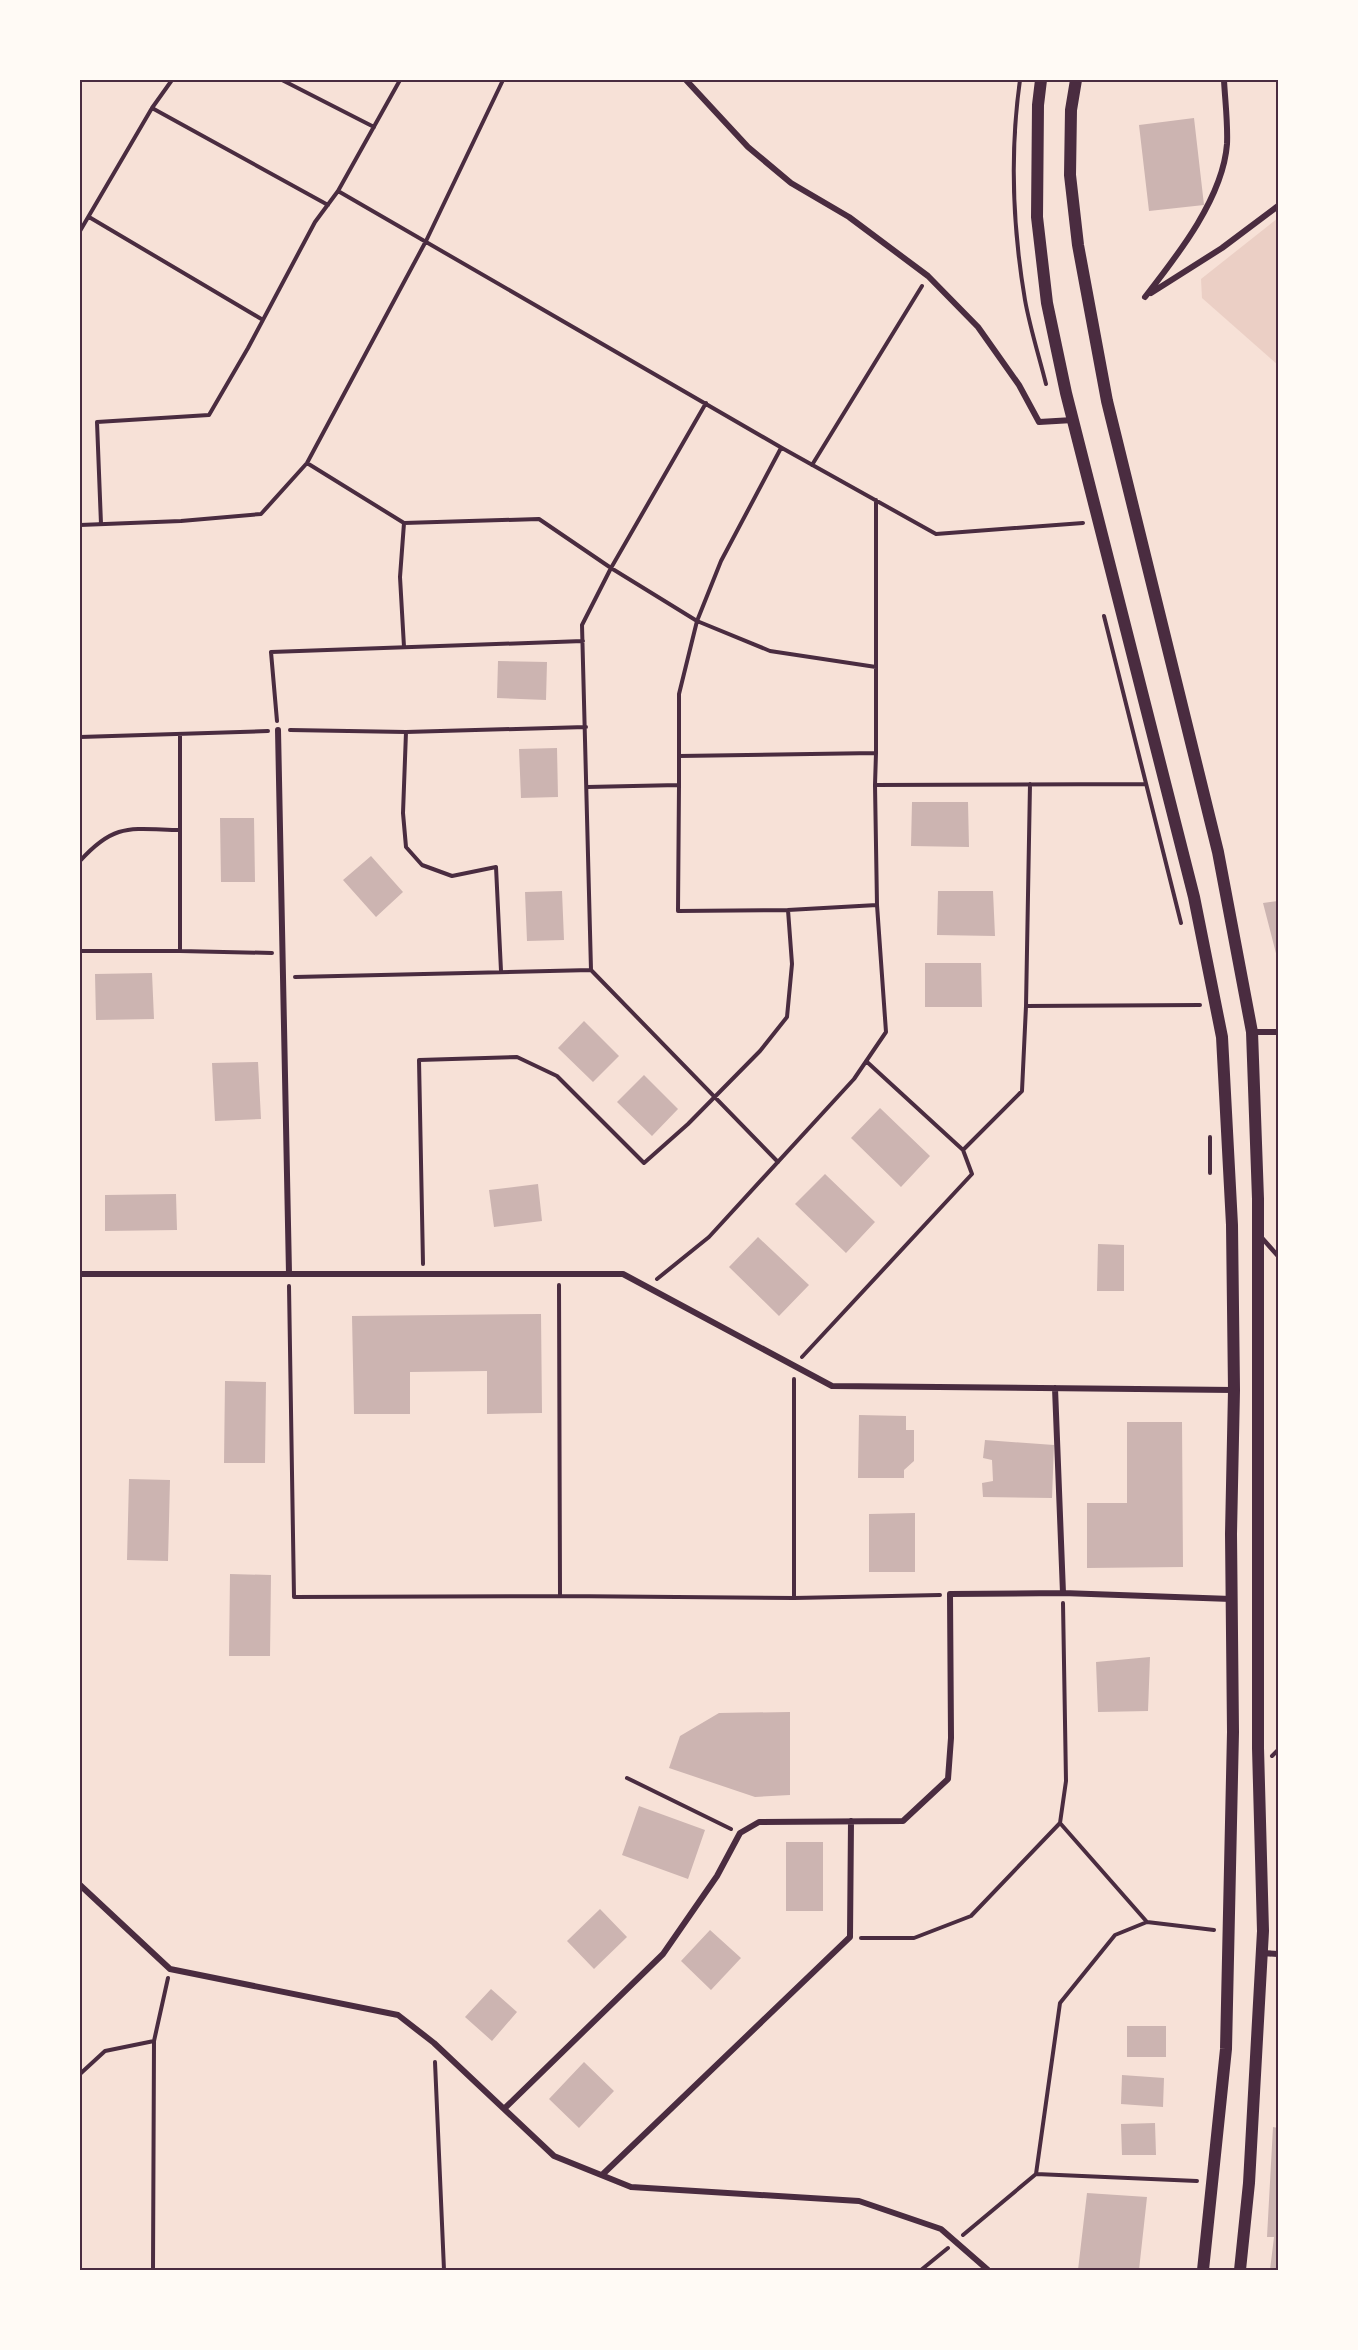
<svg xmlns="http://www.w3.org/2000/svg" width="1358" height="2350" font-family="'IBM Plex Serif',serif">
  <rect width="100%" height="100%" fill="#f7e1d7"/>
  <path fill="#ebcfc5" d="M1278,218v147l-76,-67 -1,-19z"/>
  <path fill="#ccb4b1" d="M1194,118l10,87 -55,6 -10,-86z
    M498,661l49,1 -1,38 -49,-2z
    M557,748l1,49 -37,1 -2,-49z
    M912,802h56l1,45 -58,-1z
    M220,818h34l1,64h-34z
    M371,856l32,36 -27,25 -33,-37z
    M562,891l2,49 -37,1 -2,-49z
    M938,891h55l2,45 -58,-1z
    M1278,901v60l-15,-58z
    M925,963h56l1,44h-57z
    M152,973l2,46 -58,1 -1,-46z
    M584,1021l35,35 -26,26 -35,-34z
    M258,1062l3,57 -46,2 -3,-58z
    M644,1075l34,34 -26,27 -35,-34z
    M880,1108l50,48 -29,31 -50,-49z
    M825,1174l50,48 -29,31 -51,-49z
    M538,1184l4,37 -48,6 -5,-37z
    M176,1194l1,36 -72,1v-36z
    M758,1237l51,48 -30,31 -50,-49z
    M1098,1244l26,1v46h-27z
    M541,1314l1,99 -55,1v-43l-77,1v42h-56l-2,-98z
    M225,1381l41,1 -1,81h-41z
    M859,1415l47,1v14h8v31l-10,9v8h-46z
    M1127,1422h55l1,145 -96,1v-65h40z
    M985,1440l69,5 -2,53 -69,-1 -1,-14 11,-2 -1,-21 -9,-2z
    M129,1479l41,1 -2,81 -41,-1z
    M915,1513v59h-46v-58z
    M230,1574l41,1 -1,81h-41z
    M1150,1657l-2,54 -50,1 -2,-50z
    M790,1712v83l-35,2 -86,-29 11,-32 39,-23z
    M639,1806l66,24 -17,49 -66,-24z
    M786,1842h37v69h-37z
    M600,1909l27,28 -33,32 -27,-28z
    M710,1930l31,28 -30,32 -30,-29z
    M491,1989l26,23 -25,29 -27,-24z
    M1127,2026h39v31h-39z
    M584,2062l30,29 -35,37 -30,-29z
    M1122,2075l42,3 -1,29 -42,-3z
    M1155,2123l1,32h-34l-1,-31z
    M1273,2127l5,1v142h-8l4,-33h-7z
    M1087,2193l60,4 -8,73h-61z"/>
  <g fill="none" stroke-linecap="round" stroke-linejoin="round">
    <path stroke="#4a2c40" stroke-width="4" d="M282,80l92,47
      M1020,80c-10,71 -7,149 5,220 5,28 14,56 21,84
      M152,108l176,97
      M338,191l62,-111
      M89,217l174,103
      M80,231l72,-123 20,-28
      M307,463l97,60 135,-4 72,49 86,53 73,30 106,16
      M812,465l110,-179
      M876,500v253
      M101,524l-4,-102 112,-7 39,-67 67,-126 23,-31 444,257 154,86 147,-11
      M80,525l101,-4 80,-7 46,-51 119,-222 77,-161
      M1104,616l77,307
      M404,647l-4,-70 4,-54
      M277,721l-6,-69 312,-11
      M290,730l116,2 -3,81 3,34 16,18 30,11 44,-9 5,104
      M406,732l180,-5
      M80,737l188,-6
      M679,756l197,-3 -1,32
      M679,785v-91l18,-73 24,-60 60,-113
      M587,787l92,-2 -1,126 110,-1
      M180,830v121l92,2
      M80,861c35,-39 51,-32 100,-31v-96
      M80,951h100
      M591,970l187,192
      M295,977l296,-7 -9,-345 29,-57 95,-165
      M1026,1006l4,-222
      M866,1061l97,89 59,-59 4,-85 174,-1
      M1210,1137v36
      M423,1264l-4,-204 98,-3 40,19 87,87 44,-39 72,-73 27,-34 5,-53 -4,-54 89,-5
      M657,1279l52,-42 145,-158 32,-47 -9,-127 -2,-120 271,-1
      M289,1286l5,311 266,-1 -1,-311
      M802,1357l170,-183 -9,-24
      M560,1596l234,2v-219
      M794,1598l146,-3
      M1272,1756l6,-6
      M627,1778l104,51
      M1060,1823l87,99
      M861,1938h53l57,-22 89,-93 6,-42 -3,-178
      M435,2062l9,208
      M80,2074l25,-23 49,-10
      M1036,2174l161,7
      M963,2235l73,-61 24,-171 55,-68 32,-13 67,8
      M153,2270l1,-229 14,-63
      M921,2270l27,-22"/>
    <path stroke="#4a2c40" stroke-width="4.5" d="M1262,1238l16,18"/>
    <path stroke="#4a2c40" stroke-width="6" d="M686,80l62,67 43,36 58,34 79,59 50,51 41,58 20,37 34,-2
      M1151,293l71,-45 56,-42
      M1145,297c32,-41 78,-99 82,-153 1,-21 -2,-44 -3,-64
      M278,730l11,543
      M1252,1032h26
      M80,1274h543l209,112 402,4
      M1055,1388l8,205
      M80,1885l90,84 228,46 36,28 120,113 77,31 228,14 82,28 47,41
      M1262,1953l16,1
      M505,2108l158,-154 54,-78 23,-43 19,-11 144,-1 45,-42 3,-41 -1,-144 113,-1 168,6
      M603,2174l247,-237 1,-116"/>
    <path stroke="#4a2c40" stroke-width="12" d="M1041,80l-3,25 -1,112 10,86 19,90 128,504 28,140 10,188 2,165 -3,144 2,198 -7,317 -23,221
      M1076,80l-5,30 -1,65 8,70 29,156 111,451 34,180 6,167v549l5,183 -14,252 -9,87"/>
  </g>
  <rect width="1358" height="2350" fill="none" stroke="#fffaf5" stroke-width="162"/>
  <rect x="81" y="81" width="1196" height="2188" fill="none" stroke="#4a2c40" stroke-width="2"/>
</svg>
